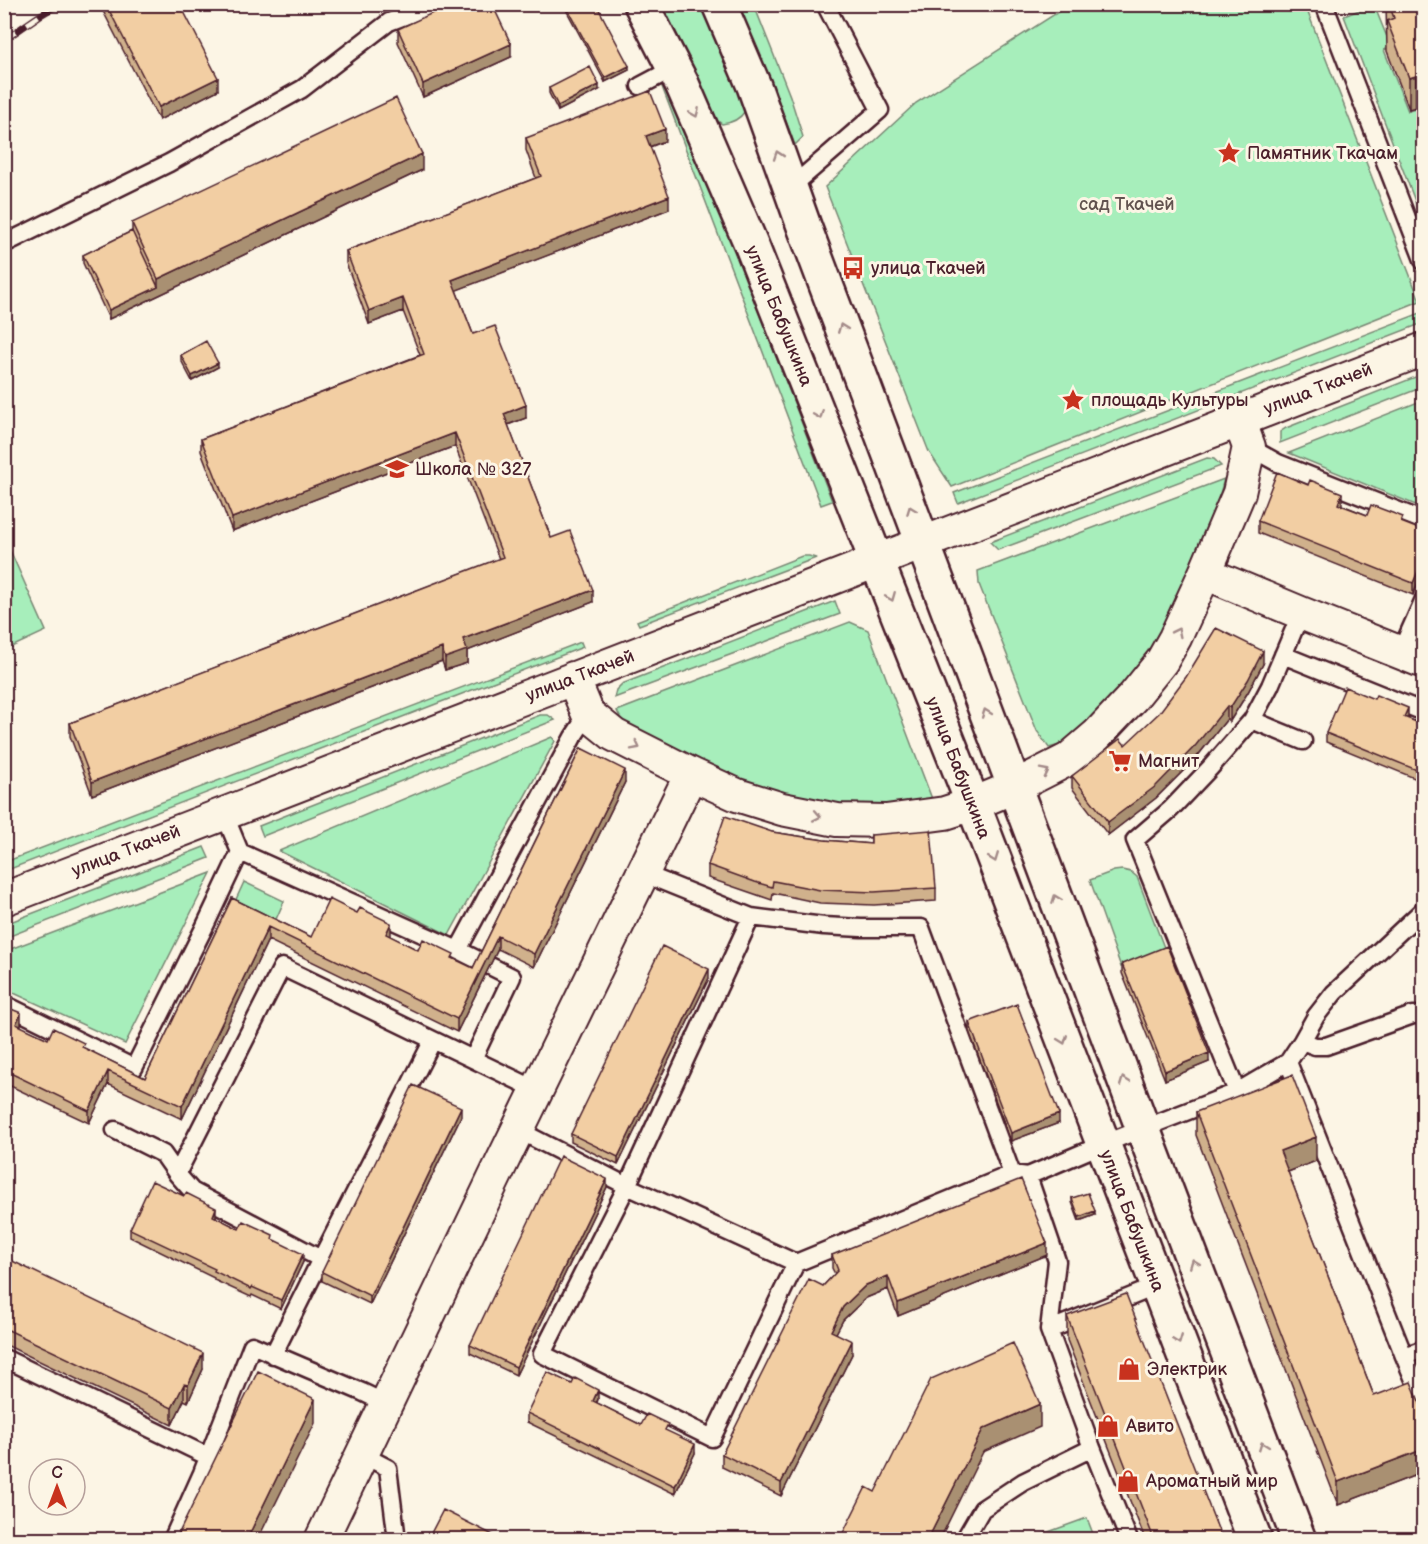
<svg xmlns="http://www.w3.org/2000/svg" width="1428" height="1544" font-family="'Balsamiq Sans',sans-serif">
  <rect width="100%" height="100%" fill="#fcf5e5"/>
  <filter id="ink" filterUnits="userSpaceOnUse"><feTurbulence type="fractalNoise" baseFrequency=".0167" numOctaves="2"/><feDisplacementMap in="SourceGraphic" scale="12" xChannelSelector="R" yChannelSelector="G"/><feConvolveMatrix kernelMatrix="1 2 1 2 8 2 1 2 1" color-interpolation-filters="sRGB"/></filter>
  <g filter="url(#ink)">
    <path fill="#a7eebb" stroke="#788673" stroke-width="1.5" d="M663,5h39l14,29 23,57 6,20c-5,8 -14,12 -23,13l-4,-3z
      M738,5h16l2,5 34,86 13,41 -8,8 -25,-66z
      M1069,5h236l115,296 -468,186 -23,-35 -104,-265 91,-84z
      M1372,5h2l17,42 -7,3 24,61 7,-2 8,22v91l-79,-206z
      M669,80l163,421 -11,4 -160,-421z
      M1423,312v11l-465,180 -4,-10z
      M1423,374v13l-143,56v-11l6,-4z
      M1423,400v108l-134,-55z
      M1207,458l7,1 7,7 -223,84 -8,-8z
      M1224,479l-7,26 -57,134 -37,48 -38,39 -22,18 -14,4 -12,-17 -58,-147 -1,-13z
      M5,539l41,92 -41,19h-1z
      M802,556h7l7,2 -177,67 -2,-4z
      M835,601l5,13 -226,84 2,-8 6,-6z
      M850,622l18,8 64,169 -46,7 -48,-1 -52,-9 -44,-13 -117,-56 -8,-16z
      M581,642l2,5 -578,224v-9z
      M540,715h8l7,5 -292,116 -4,-10z
      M552,737l3,4 -106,194 -170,-84z
      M204,847l5,11 -204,80v-14z
      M1122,870l9,2 6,5 28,73 -44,17 -31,-87 24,-9z
      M211,873l-86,171 -120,-55v-38z
      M244,882l40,19 -11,25 -41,-18z
      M1087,1518l8,21h-66z"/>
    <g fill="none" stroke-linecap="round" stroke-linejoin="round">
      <g stroke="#4a1f2b" stroke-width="21">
        <path id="lane" d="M1324,4l100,258
          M640,86l34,-18
          M790,188l90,-78 -55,-106
          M4,244l165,-81 133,-74 87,-67 47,-18
          M1249,447l29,16 146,58
          M1400,653l24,-54
          M1283,655l141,57
          M1252,720l51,21
          M240,852l218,98 115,-213 15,-23
          M642,873l109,44
          M458,950l24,12
          M4,1004l130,64 70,-140 36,-76 -16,-39
          M1302,1041l13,5h11l87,-31h11
          M473,1059l39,-82 -22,-11
          M1288,1062l116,294 20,-7
          M1237,1092l-102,-252 36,-31 39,-41 42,-48 18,-34 31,-73
          M115,1130l48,24 14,20 15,17 129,68
          M518,1130l109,56 169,77 -84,175 -170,-84 85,-168 124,-269 73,9 37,2h60l91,246
          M177,1174l105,-207 151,73
          M1028,1176l29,85 -8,69 43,118 37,92
          M796,1263l216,-89 16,2 75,-32 134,-52 51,-30 14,-21 14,-25 18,-23 90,-84
          M1049,1330l108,-44
          M273,1355l48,-96 112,-219 104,50
          M1404,1356l20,47
          M4,1358l205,99
          M361,1454l27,14 9,72
          M172,1540l30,-67 50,-128 110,47 23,11
          M964,1540l18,-31 41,-27 69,-34"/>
      </g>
      <g stroke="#4a1f2b" stroke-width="36">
        <path id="street" d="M1205,573l96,40 123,49
          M573,678l15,36 26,21 77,39 46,21 45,14 55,11 49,1 59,-8 28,-9 41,-17 55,-28 28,-24 36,-38 29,-36 13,-23 30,-65 34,-80 10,-46 -10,-27
          M4,899l1420,-550
          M321,1540l181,-378 189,-388"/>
      </g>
      <g stroke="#4a1f2b" stroke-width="38">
        <path id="secondary" d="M641,4l41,80 69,160 222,560 282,736
          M719,4l35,82 51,143 338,900 156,411"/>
      </g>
      <use href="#lane" stroke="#fcf5e5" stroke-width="16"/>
      <use href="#street" stroke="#fcf5e5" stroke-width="32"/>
      <use href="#secondary" stroke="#fcf5e5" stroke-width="33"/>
      <g stroke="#4a1f2b" stroke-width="7">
        <path id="rail" d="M4,40l35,-24 20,-12"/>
      </g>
      <use href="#rail" stroke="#fcf5e5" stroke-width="4.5" stroke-dasharray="14" stroke-linecap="butt"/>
    </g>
    <path fill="#d0b18c" stroke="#4a1f2b" stroke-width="1.5" d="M102,4h78l38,86 -59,30 -57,-111z
      M563,4h33l33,66 -24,12z
      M1386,4h38v122l-8,-19 -7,2 -22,-58z
      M398,29l113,28 -88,40 -25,-55z
      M549,88l50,2 -41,21 -9,-18z
      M526,138l139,3 -15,6 19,62 -213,81 17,44 53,84 -18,7 43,113 42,64 -126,49v12l-22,7 -3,-9 -350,134 -22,-59v-13l429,-164 -44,-113 -223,85 -31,-80v-12l219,-84 -17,-44 -34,13 -23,-61v-12l190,-73 -10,-28z
      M422,170l-313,149 -26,-56v-8l49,-24v-8z
      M181,355l37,12 -26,14 -11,-21z
      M1308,485l34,20 25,10 36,8 21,8v38l-11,26 -155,-62v-12z
      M1263,664l-15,28 -18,29 -3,-2 -31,39 -40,40 -48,37 -36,-47v-12z
      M1408,717l-1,1 17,7v57l-98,-40v-9z
      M581,748l44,34 -91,185 -36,-18 -41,83 -189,-92 -86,179 -74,-35 -19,39 -85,-40v-77l17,21 27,12 36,9 61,30 87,-180 79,39 80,-1v1l27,13 36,9 19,9z
      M772,832l52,8 47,4v-9l65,53v13l-62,4 -54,-2 -47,-10 -1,7 -64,-22v-13z
      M1122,964l87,98 -44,18 -43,-107z
      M709,978l-91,187 -47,-23v-8z
      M969,1022l90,101 -48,18 -42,-110z
      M1196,1112l120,49 -28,11 86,224 50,17v59l-86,33 -142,-370z
      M461,1116l-91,188 -48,-23v-9z
      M607,1187l-91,188 -46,-22v-8z
      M1072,1198l23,17 -16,6 -7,-19z
      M216,1216v2l23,11 34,11 30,22 -22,47 -29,-14 -1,2 -37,-17v-2l-84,-41v-8z
      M832,1255h215l-149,61 -10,-27 -22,9 -23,22 -7,13 16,21 -71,142 -59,-29v-13l101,-168 12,-12 -3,-6z
      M4,1257l199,112 -15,33 -4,-2 -12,25 -168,-81z
      M1067,1316l155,223h-77l-78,-199z
      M598,1399l-1,4 44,22 27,7 27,21 -20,41 -148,-72v-9z"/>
    <path fill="#a99072" stroke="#4a1f2b" stroke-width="1.5" d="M511,44v13l-88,40v-13z
      M629,66v4l-24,12v-4z
      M1416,76v31l-7,2v-31z
      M218,78v12l-59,30v-13z
      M599,85v5l-41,21v-5z
      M665,129v12l-19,7v-12z
      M422,154v16l-313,149v-9l49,-23v-8z
      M669,196v13l-217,83v-12z
      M403,298v13l-34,13v-13z
      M218,363v4l-26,14v-5z
      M526,405v13l-22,8v-12z
      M455,433v13l-223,85v-13z
      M1342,493v13l-4,-2z
      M1424,557v12l-11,26v-12z
      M593,590v12l-126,49v12l-22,7v-12l18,-19z
      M442,648v13l-350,134v-13z
      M1263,651v13l-15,28 -18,29v-13z
      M1227,706v13l-31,39 -40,40 -48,37v-13z
      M1408,708v9l-4,9v-9z
      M625,770v12l-91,185v-13z
      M391,923v13l-5,11v-13z
      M268,927v13l-86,179v-13z
      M498,936v13l-41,83v-13z
      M709,969v9l-91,187v-8z
      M21,1013v13l-5,11v-13z
      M1209,1053v9l-44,18v-9z
      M108,1071v13l-19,39v-12z
      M461,1107v9l-91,188v-8z
      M1059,1114v9l-48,18v-8z
      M1316,1137v24l-36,14v-24z
      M607,1179v8l-91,188v-8z
      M216,1208v8l-3,9v-9z
      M1095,1211v4l-16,6v-4z
      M1047,1243v12l-149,61v-13z
      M303,1254v8l-22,47v-9z
      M888,1276v13l-22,9 -23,22 -12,23v-12l12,-24 23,-22z
      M852,1341v13l-71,142v-13z
      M203,1353v16l-15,33v-17z
      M184,1384v16l-12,25v-17z
      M598,1390v9l-5,10v-8z
      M315,1399v24l-57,116h-11z
      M1040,1404v23l-57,25 -43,87h-12l55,-110z
      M695,1444v9l-20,41v-8z
      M1424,1449v23l-86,33v-23z"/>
    <path fill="#f2cea3" stroke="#4a1f2b" stroke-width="1.5" d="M106,4h74l38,74 -59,29z
      M452,4h40l19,40 -88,40 -25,-55z
      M565,4h31l33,62 -24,12z
      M1389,4h35v91l-8,-19 -7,2 -22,-57 7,-3z
      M590,67l9,18 -41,21 -9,-18z
      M650,91l15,38 -19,7 23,60 -217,84 21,54 22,-8 31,79 -22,9 47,124 19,-7 23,59 -130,49 4,11 -22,8 -3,-10 -350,134 -22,-59 433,-166 -48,-124 -223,85 -31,-79 223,-85 -21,-56 -34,13 -23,-60 195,-75 -15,-38z
      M396,98l26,56 -264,125 -26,-56z
      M132,231l26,56 -49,23 -26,-55z
      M206,341l12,22 -26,13 -11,-21z
      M1277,472l31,13 2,-5 32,13 -4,11 29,11 4,-10 32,12 -2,5 23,9v26l-11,26 -155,-62z
      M1216,628l47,23 -15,29 -18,28 -3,-2 -31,39 -40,41 -48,36 -36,-46 48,-37 5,6 34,-32 27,-36z
      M1345,687l29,12 2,-4 32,13 -4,9 20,8v48l-98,-40z
      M581,748l44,22 -91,184 -36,-18 -41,83 -189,-92 -86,179 -74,-35 -19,40 -85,-41v-64l17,7 -5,11 32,15 5,-11 31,15 -2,4 63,31 87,-180 79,39 18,-38 28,14 3,-5 31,15 -5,11 32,16 5,-11 31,15 -2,4 21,10z
      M725,816l47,16 52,8 47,4v-9l60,-5 5,58 -62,4 -54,-2 -47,-9 -1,6 -17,-5 -47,-17z
      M662,946l47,23 -91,188 -47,-23z
      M1167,946l42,107 -44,18 -43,-107z
      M1017,1004l42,110 -48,19 -42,-111z
      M1292,1075l24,62 -36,14 94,245 37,-14 13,31v36l-86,33 -142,-370z
      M413,1085l48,22 -91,189 -48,-24z
      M560,1156l47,23 -91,188 -46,-22z
      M1021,1179l26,64 -149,60 -10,-27 -22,9 -23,22 -12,24 21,10 -71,142 -59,-29 87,-175 14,7 15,-16 -6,-15z
      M152,1181l32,15 2,-3 30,15 -3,8 26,13 4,-8 30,14 -1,4 31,15 -22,46 -29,-13 -1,2 -37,-18 1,-2 -85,-40z
      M1088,1193l7,18 -16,6 -7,-19z
      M4,1257l199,96 -15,32 -4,-1 -12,24 -168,-80z
      M1126,1294l96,245h-68l-87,-223z
      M1013,1343l27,61 -57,25 -55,110h-88l26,-52 9,5 56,-113z
      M258,1371l57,28 -68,140h-71z
      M547,1372l25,12 3,-6 23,12 -5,11 48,24 6,-11 21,10 -3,6 30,14 -20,42 -148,-73z
      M443,1510l58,29h-73z"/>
    <defs><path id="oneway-chevron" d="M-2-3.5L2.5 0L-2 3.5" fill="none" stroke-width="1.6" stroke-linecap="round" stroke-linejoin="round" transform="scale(1.5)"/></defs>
    <g stroke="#a38a88">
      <use href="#oneway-chevron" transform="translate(695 113) rotate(67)"/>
      <use href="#oneway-chevron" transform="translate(778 155) rotate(-109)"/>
      <use href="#oneway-chevron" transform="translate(842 328) rotate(-111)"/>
      <use href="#oneway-chevron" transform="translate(819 415) rotate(68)"/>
      <use href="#oneway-chevron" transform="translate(911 510) rotate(-111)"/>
      <use href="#oneway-chevron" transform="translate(891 597) rotate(68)"/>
      <use href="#oneway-chevron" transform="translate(1177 632) rotate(-64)"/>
      <use href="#oneway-chevron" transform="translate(986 713) rotate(-110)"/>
      <use href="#oneway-chevron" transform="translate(636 746) rotate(27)"/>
      <use href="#oneway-chevron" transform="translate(1045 772) rotate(-27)"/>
      <use href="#oneway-chevron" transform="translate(817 816) rotate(11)"/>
      <use href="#oneway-chevron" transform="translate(994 858) rotate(69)"/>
      <use href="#oneway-chevron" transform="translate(1056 899) rotate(-111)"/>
      <use href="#oneway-chevron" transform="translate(1063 1040) rotate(69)"/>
      <use href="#oneway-chevron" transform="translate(1124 1081) rotate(-111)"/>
      <use href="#oneway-chevron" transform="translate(1194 1263) rotate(-111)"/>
      <use href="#oneway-chevron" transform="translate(1178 1340) rotate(69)"/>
      <use href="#oneway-chevron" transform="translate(1263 1446) rotate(-111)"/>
    </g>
  </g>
  <defs>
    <g id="sight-bare" transform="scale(1.8)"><path d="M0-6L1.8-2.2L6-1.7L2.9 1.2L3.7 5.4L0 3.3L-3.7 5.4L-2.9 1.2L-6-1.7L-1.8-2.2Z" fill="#c8321e" stroke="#fcf5e5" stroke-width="2.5" paint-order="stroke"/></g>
    <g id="bus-bare" transform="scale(1.8)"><path d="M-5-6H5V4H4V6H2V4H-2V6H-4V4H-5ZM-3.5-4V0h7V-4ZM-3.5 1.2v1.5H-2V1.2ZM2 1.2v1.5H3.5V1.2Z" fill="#c8321e" stroke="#fcf5e5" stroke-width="2.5" paint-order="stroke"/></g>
    <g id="school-bare" transform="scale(1.8)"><path d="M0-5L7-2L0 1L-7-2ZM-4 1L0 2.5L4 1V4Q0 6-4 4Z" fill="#c8321e" stroke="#fcf5e5" stroke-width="2.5" paint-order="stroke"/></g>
    <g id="supermarket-bare" transform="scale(1.8)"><path d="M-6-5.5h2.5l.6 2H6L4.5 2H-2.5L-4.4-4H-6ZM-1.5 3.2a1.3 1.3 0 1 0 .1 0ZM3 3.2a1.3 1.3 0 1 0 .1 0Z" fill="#c8321e" stroke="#fcf5e5" stroke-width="2.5" paint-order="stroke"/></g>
    <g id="shop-bare" transform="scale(1.8)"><path d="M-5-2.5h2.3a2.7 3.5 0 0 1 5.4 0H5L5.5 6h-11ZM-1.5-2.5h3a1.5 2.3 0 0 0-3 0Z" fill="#c8321e" stroke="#fcf5e5" stroke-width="2.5" paint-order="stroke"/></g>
  </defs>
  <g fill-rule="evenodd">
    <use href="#sight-bare" x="1229" y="153"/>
    <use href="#bus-bare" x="853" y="268"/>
    <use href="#sight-bare" x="1073" y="400"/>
    <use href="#school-bare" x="397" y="469"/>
    <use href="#supermarket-bare" x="1120" y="761"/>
    <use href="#shop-bare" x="1129" y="1369"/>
    <use href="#shop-bare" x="1108" y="1426"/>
    <use href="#shop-bare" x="1128" y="1481"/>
  </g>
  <g text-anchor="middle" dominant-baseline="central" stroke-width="6" stroke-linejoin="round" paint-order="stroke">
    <g font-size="18" fill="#4a1f2b" stroke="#fcf5e5" text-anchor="start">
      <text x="1247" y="153">Памятник Ткачам</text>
      <text x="871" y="268">улица Ткачей</text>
      <text x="1091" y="400">площадь Культуры</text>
      <text x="415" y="469">Школа № 327</text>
      <text x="1138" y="761">Магнит</text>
      <text x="1147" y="1369">Электрик</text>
      <text x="1126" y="1426">Авито</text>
      <text x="1146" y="1481">Ароматный мир</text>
    </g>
    <g font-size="18" fill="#61534f" stroke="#fcf5e5">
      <text x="1127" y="204">сад Ткачей</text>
    </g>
    <g font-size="18" fill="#4a1f2b" stroke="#fcf5e5">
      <text transform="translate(779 316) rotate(68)">улица Бабушкина</text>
      <text transform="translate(1318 389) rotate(-21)">улица Ткачей</text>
      <text transform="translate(580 676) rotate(-21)">улица Ткачей</text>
      <text transform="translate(958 768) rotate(69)">улица Бабушкина</text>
      <text transform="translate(126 851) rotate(-21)">улица Ткачей</text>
      <text transform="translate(1132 1221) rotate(69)">улица Бабушкина</text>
    </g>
  </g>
  <rect width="1428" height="1544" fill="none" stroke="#fcf5e5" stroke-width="24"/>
  <rect x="12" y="12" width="1404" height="1520" fill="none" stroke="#4a1f2b" stroke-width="2" filter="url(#ink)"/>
  <g transform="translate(57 1487)"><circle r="28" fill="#fcf5e5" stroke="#b59f9b" stroke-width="1.5"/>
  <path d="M0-4.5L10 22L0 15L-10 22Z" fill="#c8321e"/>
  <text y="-9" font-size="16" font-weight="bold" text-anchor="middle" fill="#4a1f2b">С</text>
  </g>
</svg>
